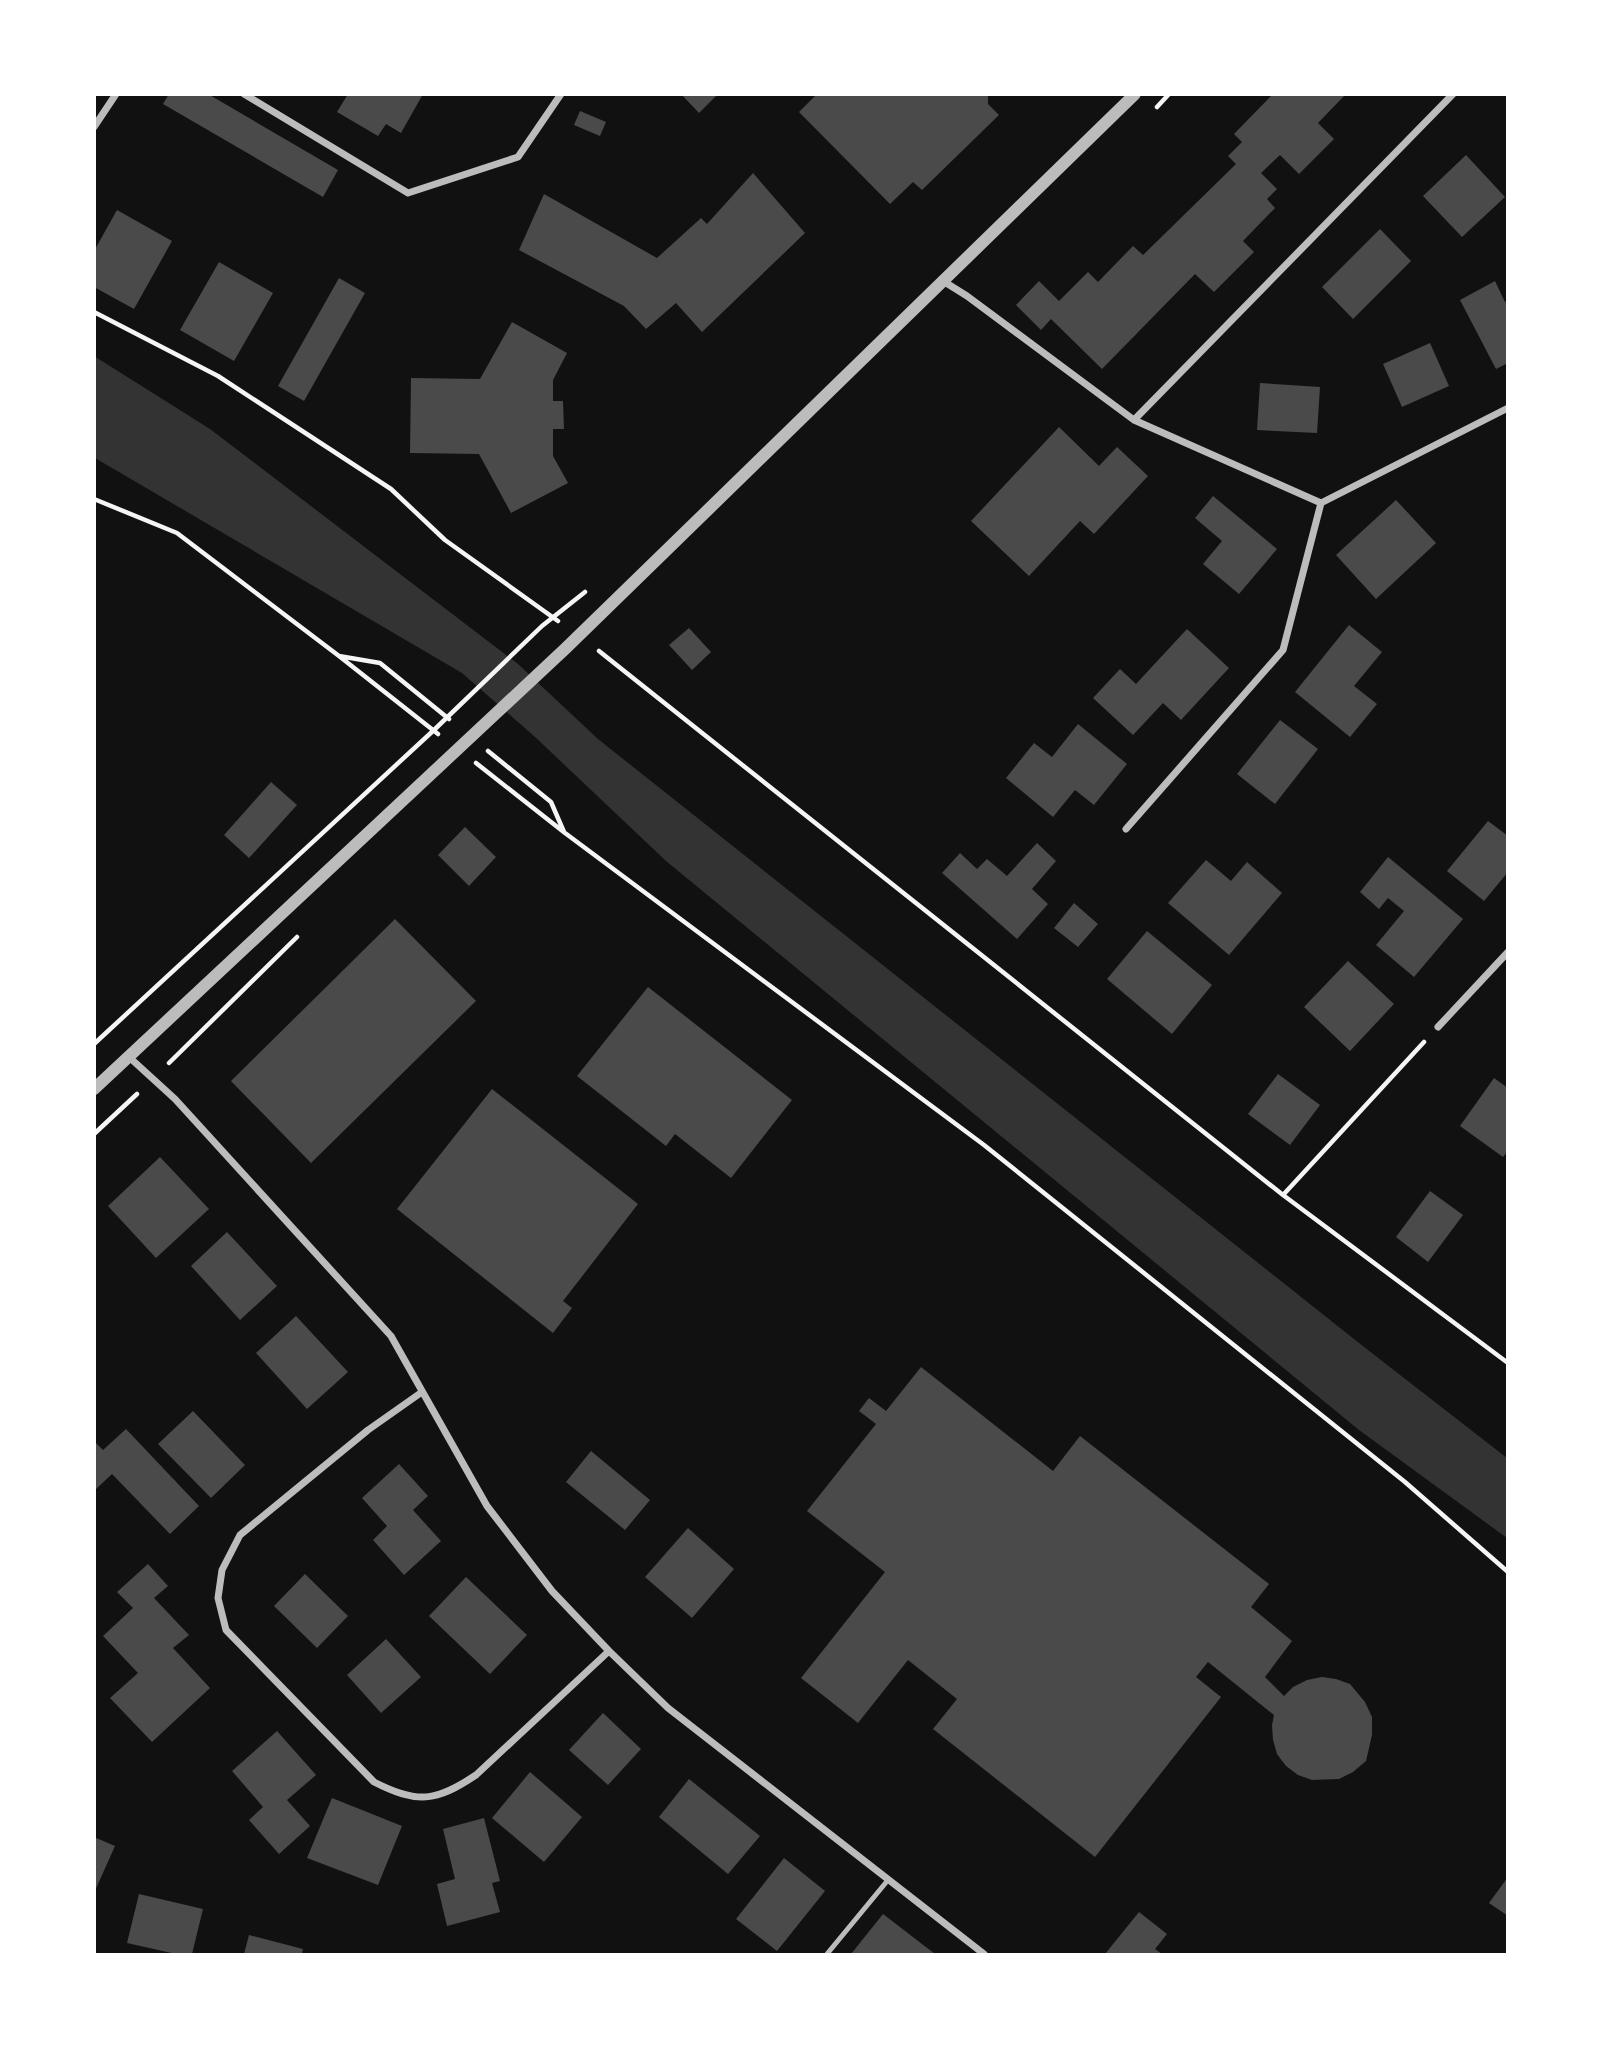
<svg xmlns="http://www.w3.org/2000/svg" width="1602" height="2049" font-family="'IBM Plex Serif',serif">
  <rect width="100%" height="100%" fill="#111"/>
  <path fill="#333" d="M94,356l116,73 308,235 80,75 761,604 148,115v80l-148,-108 -693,-569 -132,-125 -72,-63 -367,-215z"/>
  <path fill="#4a4a4a" d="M169,94h39l130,76 -15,27 -160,-93z
    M348,94h75l-22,39 -15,-9 -8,12 -41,-24z
    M681,94h37l-19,19z
    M817,94h171v10l11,11 -77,75 -9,-8 -23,22 -91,-92z
    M1273,94h73l-28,29 16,16 -35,35 -19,-19 -19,18 16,16 -10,10 8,9 -32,33 11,11 -40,40 -19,-18 -93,95 -51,-50 -10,11 -25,-25 23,-24 20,20 29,-29 10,10 35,-36 10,9 93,-91 -8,-8 14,-14 -8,-8z
    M580,111l26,11 -6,14 -26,-11z
    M1466,155l39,42 -43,40 -39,-41z
    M753,173l52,60 -103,99 -26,-29 -30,26 -22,-23 -105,-56 25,-56 113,64 44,-40 6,6z
    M117,210l55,31 -38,68 -40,-22v-36z
    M1380,229l31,32 -58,58 -31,-32z
    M219,262l54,31 -39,68 -54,-31z
    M339,278l26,15 -61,108 -26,-15z
    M1495,281l10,21 3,-2v63l-12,6 -36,-69z
    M512,322l55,31 -14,27v21h10l1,28h-11v27l15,27 -57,30 -32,-59 -69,-1 1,-75 69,1z
    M1430,343l19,43 -47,21 -19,-43z
    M1260,383l60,4 -3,46 -60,-3z
    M1059,427l40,39 18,-19 31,29 -54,58 -14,-13 -51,55 -58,-55z
    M1213,496l64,53 -38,45 -36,-30 19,-23 -27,-23z
    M1396,500l40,43 -60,56 -40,-44z
    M1349,625l33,27 -28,34 23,18 -27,33 -55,-45z
    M689,628l22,24 -19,18 -23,-25z
    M1187,629l42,39 -48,52 -18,-17 -30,32 -40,-37 27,-29 16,15z
    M1280,720l38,29 -43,55 -38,-30z
    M1078,724l49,40 -33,41 -19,-15 -22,27 -47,-39 28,-35 18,14z
    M271,782l26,23 -48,53 -25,-23z
    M1488,821l20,15v36l-24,29 -37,-30z
    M465,827l31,30 -27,29 -31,-31z
    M1037,843l19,18 -24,28 16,15 -31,35 -75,-66 18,-20 17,16 10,-10 20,17z
    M1388,857l75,62 -49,58 -38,-32 28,-34 -16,-13 -9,11 -19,-17z
    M1206,860l25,21 16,-19 35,31 -53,62 -61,-52z
    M1074,903l24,21 -20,23 -24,-19z
    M395,919l81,82 -165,162 -80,-82z
    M1147,931l65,54 -40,49 -65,-55z
    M1348,961l46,43 -44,47 -46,-44z
    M648,987l144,113 -61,78 -56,-44 -9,12 -89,-70z
    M1278,1074l42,31 -30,40 -42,-31z
    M1494,1078l14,10v63l-5,6 -43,-31z
    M492,1089l146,115 -75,97 9,7 -19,25 -156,-124z
    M160,1157l49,52 -53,49 -48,-52z
    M1430,1191l33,24 -35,47 -32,-25z
    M227,1232l50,54 -37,34 -49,-54z
    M296,1316l52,56 -41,37 -51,-56z
    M921,1367l132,104 27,-35 189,148 -18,23 41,34 -27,36 19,19 9,-9 14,-7 15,-3 14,2 14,5 15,18 7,15v18l-6,26 -13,11 -14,7 -27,1 -14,-5 -12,-9 -9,-12 -4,-14 -1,-15 2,-10 -66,-53 -12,15 25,20 -126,160 -162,-128 24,-30 -49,-39 -50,63 -57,-45 84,-106 -78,-61 69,-87 -17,-13 10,-13 17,13z
    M193,1411l52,54 -34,33 -53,-54z
    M126,1429l73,77 -29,28 -58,-60 -18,17v-50l9,9z
    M591,1451l59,49 -25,30 -59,-48z
    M399,1464l29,32 -15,14 28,31 -37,34 -31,-35 14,-14 -25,-28z
    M688,1528l46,41 -42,49 -47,-41z
    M148,1564l20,22 -14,12 35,37 -16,13 37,40 -58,54 -42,-44 28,-25 -35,-37 30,-28 -16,-16z
    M305,1574l43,42 -31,32 -43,-42z
    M466,1577l61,58 -37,39 -61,-58z
    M386,1639l35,38 -40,36 -34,-38z
    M603,1713l38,36 -33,36 -39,-35z
    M277,1731l39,44 -29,25 23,26 -31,28 -30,-34 14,-13 -31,-36z
    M530,1772l52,45 -38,45 -52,-44z
    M689,1779l71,57 -32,38 -69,-57z
    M332,1798l70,28 -24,59 -71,-27z
    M484,1818l16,63 -8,2 8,29 -53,14 -10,-42 18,-5 -12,-50z
    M94,1837l21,9 -21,47z
    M784,1858l41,33 -48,60 -41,-32z
    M1508,1877v39l-19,-13z
    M139,1894l64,15 -11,45h-16l-49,-11z
    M1139,1912l28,22 -12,15 7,5h-57z
    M883,1914l52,40h-84z
    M249,1935l54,14 -1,5h-58z"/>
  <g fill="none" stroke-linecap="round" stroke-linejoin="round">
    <path stroke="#f5f5f5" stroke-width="4.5" d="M1157,107l12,-13
      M94,312l124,64 173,113 54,51 113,81
      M94,499l83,34 162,123 41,7 69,56
      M599,651l684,544 141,-153
      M339,656l99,78
      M488,751l63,51 13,30
      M476,763l89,70 419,312 421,337 103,90
      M94,1044l340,-314 108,-104 43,-34
      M169,1063l128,-126
      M94,1134l43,-40
      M1283,1195l225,168"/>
    <path stroke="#bcbcbc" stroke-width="5" d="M827,1954l61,-74"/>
    <path stroke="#bcbcbc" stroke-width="7" d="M244,94l164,99 110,-36 43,-63
      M94,127l22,-33
      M943,281l24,15 167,124 187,83 187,-95
      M1134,420l319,-326
      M1126,829l157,-179 38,-147
      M1438,1027l70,-75
      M129,1057l46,42 216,237 96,170 65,85 57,60 59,57 316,246
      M422,1392l-54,38 -128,105 -18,35 -4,28 8,32 148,152c43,22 62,20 102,-7l133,-124"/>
    <path stroke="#bcbcbc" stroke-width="12" d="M94,1089l472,-441 569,-554"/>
  </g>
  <rect width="1602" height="2049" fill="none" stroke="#ffffff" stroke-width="192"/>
</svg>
